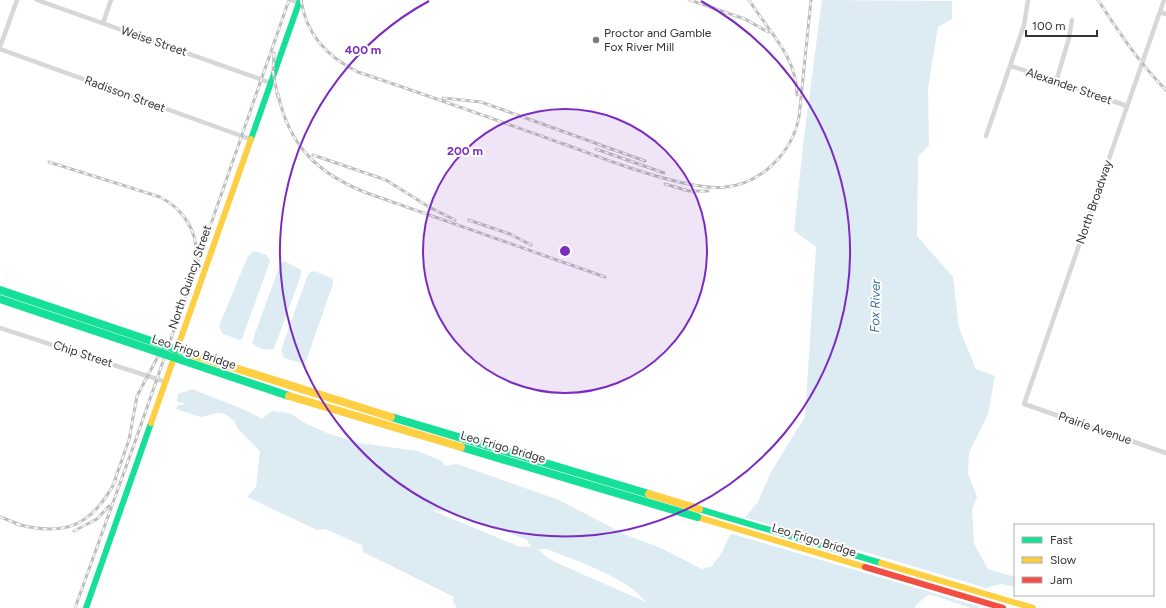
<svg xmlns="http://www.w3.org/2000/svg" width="1166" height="608" font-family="Figtree,sans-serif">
  <rect width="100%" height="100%" fill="#fff"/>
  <path fill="#ddebf3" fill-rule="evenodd" d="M822,0l130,1v18l-14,8 -10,61 1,57 -11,12 -1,79 36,41 6,51 17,41 19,7 -7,38 -19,39 -1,20 9,24 -5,12 2,35 14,25 27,8 -1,10 -13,-3 -13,3 -10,21h-7l-42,-14 -13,11 -1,3h-458l-4,-6 1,-5 -91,-45 -1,-7 -37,-16 -8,1 -70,-33 9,-10 4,-36 -22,-22 -4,-8 -9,-7 -8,-1 -16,4 -25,-8 2,-4h6v-2l-7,-1 1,-8 15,-5c23,11 48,17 69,30l10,-8 18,2 13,9 24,11 32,10 59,8 24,10 2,5 13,-2 102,36 67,35 35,13 41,21 10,-3 9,-12 9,-19 28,-33 13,-30 34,-55 11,-170 -22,-16 10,-94zM431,510c16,-2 78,23 96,30l4,7 -13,-1zM538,549h9c29,12 80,28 99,53l-80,-35 -17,-8z
    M254,251l13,4 3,6 -28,78 -2,1 -17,-6 -4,-8 29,-70z
    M285,261l16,9v5l-25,68 -2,6c-7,2 -18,0 -22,-7l29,-80z
    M315,271l18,8v5l-28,80 -21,-6 -3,-8 26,-73 2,-4z"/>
  <path fill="#fff" d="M743,517l153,44 93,28 -8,18 -252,-74z"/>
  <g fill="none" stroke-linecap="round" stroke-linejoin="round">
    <path stroke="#d7d7d7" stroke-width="4.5" d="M37,0l234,83
      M291,0l8,3
      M1164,0l-140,404 142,49
      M1160,12l6,2
      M103,23l8,-23
      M0,47l17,-47
      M0,49l250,90
      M1011,66l116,40
      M1056,82l13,-44 3,-18
      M986,136l38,-111 4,-25
      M0,328l166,54"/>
    <path stroke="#16e098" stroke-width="6" d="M251,139l49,-139
      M699,509l182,54
      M86,608l65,-185"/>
    <path stroke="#ffcf43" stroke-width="6" d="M151,423l100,-284
      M697,517l168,50
      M881,563l152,45"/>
    <path stroke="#f24e42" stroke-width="6" d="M865,567l138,41"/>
    <g stroke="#bebebe" stroke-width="3">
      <path id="rail" d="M301,0c5,34 26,57 57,72 69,23 138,48 206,72 41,15 81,31 124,40 12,2 24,5 37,3 36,-3 67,-34 74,-70l12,-117
        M690,0l55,19 23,13
        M749,0c19,31 48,56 48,95
        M1098,0c20,31 42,64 68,90
        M274,53l-1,19 5,26
        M278,94c11,52 40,80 89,99l238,84
        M443,98l38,4 164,59
        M596,149l68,24
        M313,155l73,25 43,27 26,13
        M49,162l111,35c24,12 39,36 36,63
        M665,184l24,7h19
        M469,220l41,14 21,11
        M113,485l16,-45 8,-44 26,-49
        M0,517l21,8
        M16,524c50,13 76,2 100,-44
        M74,531l23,-12 12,-13
        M75,608l61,-169 153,-439"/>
    </g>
    <use href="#rail" stroke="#fff" stroke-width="1.5" stroke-dasharray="4.5" stroke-linecap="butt"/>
    <path stroke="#16e098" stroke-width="8" d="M0,290l187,63
      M0,299l289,97
      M391,417l258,77
      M461,447l236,70"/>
    <path stroke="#ffcf43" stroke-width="8" d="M187,353l204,64
      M289,396l172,51
      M649,494l50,15"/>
  </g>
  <circle cx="565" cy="251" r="142" fill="#7b2cbf" fill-opacity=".12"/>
  <g fill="none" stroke="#7b2cbf" stroke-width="2">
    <circle cx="565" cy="251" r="142"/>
    <path d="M701 1A285 285 0 1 1 429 1"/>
  </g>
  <circle fill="#7a7a7a" stroke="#fff" stroke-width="1.5" cx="596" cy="40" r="4"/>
  <g text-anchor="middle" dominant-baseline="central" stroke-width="4" stroke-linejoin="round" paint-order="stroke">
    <g font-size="12" fill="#333" stroke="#fff" text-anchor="start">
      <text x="604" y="33">Proctor and Gamble<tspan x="604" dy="14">Fox River Mill</tspan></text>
    </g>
    <g font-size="12" fill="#333" stroke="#fff">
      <text transform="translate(154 41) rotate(19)">Weise Street</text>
      <text transform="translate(1069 86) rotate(19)">Alexander Street</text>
      <text transform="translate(125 94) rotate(20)">Radisson Street</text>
      <text transform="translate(1094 202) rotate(-71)">North Broadway</text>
      <text transform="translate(190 277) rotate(-71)">North Quincy Street</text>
      <text transform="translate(194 352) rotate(18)">Leo Frigo Bridge</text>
      <text transform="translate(83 354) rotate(18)">Chip Street</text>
      <text transform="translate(1095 428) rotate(19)">Prairie Avenue</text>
      <text transform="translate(503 447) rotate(16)">Leo Frigo Bridge</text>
      <text transform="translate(814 540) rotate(17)">Leo Frigo Bridge</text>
    </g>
    <g font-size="13" font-style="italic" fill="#3f7597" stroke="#fff">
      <text transform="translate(875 306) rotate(-89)">Fox River</text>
    </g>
  </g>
  <circle cx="565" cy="251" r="6" fill="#7b2cbf" stroke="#fff" stroke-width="2"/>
  <g font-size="12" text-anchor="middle" font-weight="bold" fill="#7b2cbf" stroke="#fff" stroke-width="4" stroke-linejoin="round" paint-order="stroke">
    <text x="363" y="54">400 m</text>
    <text x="465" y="155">200 m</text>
  </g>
  <rect x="1014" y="524" width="140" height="72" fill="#ffffff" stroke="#adadad"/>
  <rect x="1022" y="537" width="20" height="6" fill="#16e098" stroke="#adadad"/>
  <text x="1050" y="544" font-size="12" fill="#333333">Fast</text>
  <rect x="1022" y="557" width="20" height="6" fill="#ffcf43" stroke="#adadad"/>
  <text x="1050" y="564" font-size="12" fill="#333333">Slow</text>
  <rect x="1022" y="577" width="20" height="6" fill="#f24e42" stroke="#adadad"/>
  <text x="1050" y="584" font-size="12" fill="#333333">Jam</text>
  <path d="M1026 30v6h71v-6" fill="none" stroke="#333333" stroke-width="2"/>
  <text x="1032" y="30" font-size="12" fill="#333333" stroke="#ffffff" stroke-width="3" paint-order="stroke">100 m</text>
</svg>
